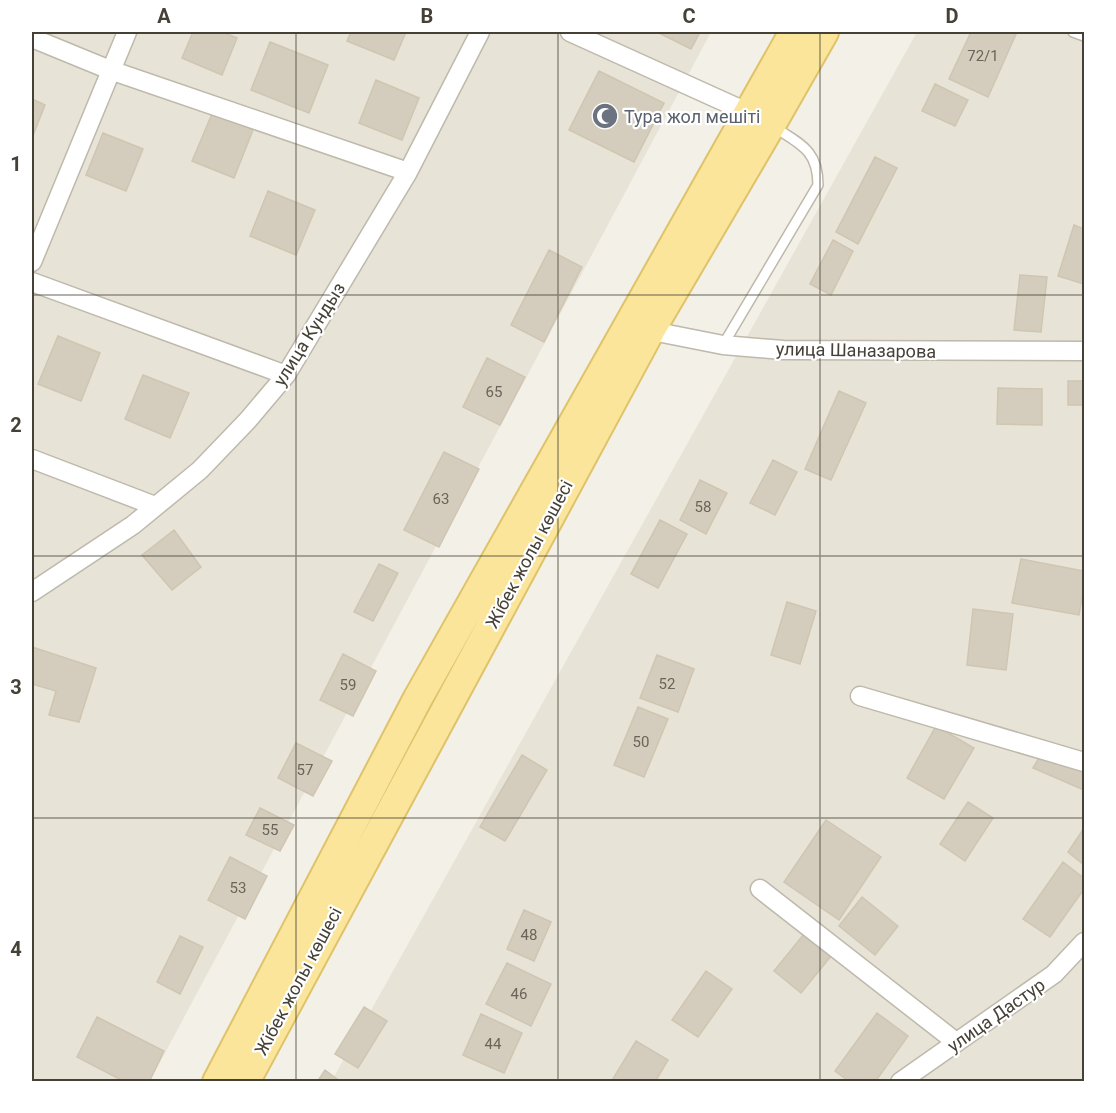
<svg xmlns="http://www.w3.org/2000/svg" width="1116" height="1113" font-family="Roboto,sans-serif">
  <rect width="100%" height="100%" fill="#f3f0e8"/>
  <path fill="#e7e3d6" d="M32,32h679l-561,1049h-118z
    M917,32h167v1049l-753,1z"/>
  <path fill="#d4cdbe" stroke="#cfc5b1" stroke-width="1.5" d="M193,32h29l15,6 -15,37 -40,-17z
    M351,32h55l-12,28 -47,-19z
    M657,32h43l-9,17z
    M971,32h46l-29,65 -39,-18z
    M270,42l58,23 -19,48 -58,-23z
    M599,71l65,32 -30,59 -65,-32z
    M376,80l43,18 -17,42 -43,-17z
    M935,84l33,16 -13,26 -33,-15z
    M32,99l13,6 -13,33z
    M212,114l41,16 -19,48 -42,-17z
    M103,133l40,16 -17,42 -40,-16z
    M875,157l22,11 -39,76 -22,-12z
    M268,191l47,19 -19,45 -46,-19z
    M1074,225l10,4v55l-26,-8z
    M833,240l20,11 -22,44 -21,-11z
    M549,250l33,17 -38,75 -33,-17z
    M1020,275l27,2 -6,55 -27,-2z
    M58,336l42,17 -19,48 -43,-17z
    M487,358l38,19 -25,48 -37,-18z
    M143,375l46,18 -19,45 -45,-19z
    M1068,381h16v24h-16z
    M998,388l44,1v36l-45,-1z
    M839,391l27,12 -35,77 -26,-11z
    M444,452l35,17 -40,78 -35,-17z
    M773,460l24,12 -22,43 -25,-12z
    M700,480l27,13 -21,41 -26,-14z
    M660,520l27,14 -29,54 -27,-14z
    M174,530l27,37 -29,23 -30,-35z
    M1021,559l63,12v15l-5,29 -67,-12z
    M379,564l19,9 -25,48 -19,-9z
    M787,602l29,9 -16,53 -29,-9z
    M973,609l40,5 -7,56 -39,-5z
    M32,647l64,21 -17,54 -30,-7 7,-24 -24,-7z
    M343,654l33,17 -23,45 -33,-16z
    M657,655l37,14 -16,43 -38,-14z
    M638,707l30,12 -24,58 -30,-12z
    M936,726l38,22 -30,51 -37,-21z
    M296,743l36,18 -19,35 -35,-18z
    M1043,751l41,16v23l-51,-22z
    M522,755l25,15 -42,71 -25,-14z
    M968,802l25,16 -28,43 -25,-17z
    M260,808l34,17 -14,26 -34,-16z
    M826,820l55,37 -42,63 -55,-38z
    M1084,828v37l-16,-13z
    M230,857l37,19 -22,43 -37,-19z
    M1063,862l21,16v11l-34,48 -27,-18z
    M862,897l36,29 -23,29 -36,-29z
    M524,910l27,12 -17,39 -27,-12z
    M804,934l27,22 -30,37 -27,-22z
    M180,936l23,11 -23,47 -23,-12z
    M507,963l44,21 -20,42 -45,-22z
    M706,971l26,18 -34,48 -26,-17z
    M364,1007l23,14 -29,47 -23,-14z
    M877,1013l31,23 -33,46h-25l-15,-11z
    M481,1014l41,19 -18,40 -41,-18z
    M97,1017l67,34 -15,31h-24l-48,-25z
    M636,1041l32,19 -13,22h-44z
    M325,1070l16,12h-24z"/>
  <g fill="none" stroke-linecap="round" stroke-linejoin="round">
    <g stroke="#beb9ab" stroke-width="12">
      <path id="lane" d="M1073,32l11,4
        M723,345l95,-160c0,-35 -18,-41 -44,-58"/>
    </g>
    <g stroke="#beb9ab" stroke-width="21">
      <path id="street" d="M570,32l179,81
        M32,38l78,32 298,102
        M32,262l95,-230
        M32,282l254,93
        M642,329l81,16 60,5 301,1
        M32,459l123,47
        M32,592l101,-67 67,-55 48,-50 38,-45 122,-203 72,-140
        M860,696l224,66
        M760,889l196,153
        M900,1082l154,-108 30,-32"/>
    </g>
    <g stroke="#dfc36a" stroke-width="32">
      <path id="primary" d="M217,1082l201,-384 376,-666
        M245,1082l405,-751 121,-206 53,-93"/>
    </g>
    <use href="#lane" stroke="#fff" stroke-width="9"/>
    <use href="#street" stroke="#fff" stroke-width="18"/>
    <use href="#primary" stroke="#fae59a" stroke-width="28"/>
  </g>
  <path fill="none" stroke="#464137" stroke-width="1.5" stroke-opacity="0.55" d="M296,32v1050M558,32v1050M820,32v1050M32,295h1052M32,556h1052M32,818h1052"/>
  <defs>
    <g id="mosque-disc" transform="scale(1.35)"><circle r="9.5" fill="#6b7280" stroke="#fff"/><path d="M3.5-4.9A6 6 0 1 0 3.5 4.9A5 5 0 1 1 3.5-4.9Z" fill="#fff"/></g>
  </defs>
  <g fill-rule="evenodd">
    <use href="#mosque-disc" x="605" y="116"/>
  </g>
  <g text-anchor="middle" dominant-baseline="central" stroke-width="4.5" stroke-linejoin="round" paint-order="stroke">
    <g font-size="15" fill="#6a6459">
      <text x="983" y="56">72/1</text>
      <text x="494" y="392">65</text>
      <text x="441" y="499">63</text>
      <text x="703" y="507">58</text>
      <text x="667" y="684">52</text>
      <text x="348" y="685">59</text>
      <text x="641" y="742">50</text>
      <text x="305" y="770">57</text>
      <text x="270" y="830">55</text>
      <text x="238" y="888">53</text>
      <text x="529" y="935">48</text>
      <text x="519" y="994">46</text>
      <text x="493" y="1044">44</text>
    </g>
    <g font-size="18" fill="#5b616d" stroke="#fff" text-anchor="start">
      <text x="624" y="116">Тура жол мешіті</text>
    </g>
    <g font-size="18" fill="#464137" stroke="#fff">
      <text transform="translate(309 334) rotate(-58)">улица Кундыз</text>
      <text transform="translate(856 350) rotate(1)">улица Шаназарова</text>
      <text transform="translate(529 554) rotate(-62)">Жібек жолы көшесі</text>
      <text transform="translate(298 981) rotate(-62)">Жібек жолы көшесі</text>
      <text transform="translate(996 1015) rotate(-35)">улица Дастур</text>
    </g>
  </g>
  <rect width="1116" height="1113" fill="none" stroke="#ffffff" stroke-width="66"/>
  <rect x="33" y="33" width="1050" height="1047" fill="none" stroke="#464137" stroke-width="2"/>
  <g font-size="20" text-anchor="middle" font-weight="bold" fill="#464137">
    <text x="164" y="23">A</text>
    <text x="427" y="23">B</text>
    <text x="689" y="23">C</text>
    <text x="952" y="23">D</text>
    <text x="16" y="171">1</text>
    <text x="16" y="432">2</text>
    <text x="16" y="694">3</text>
    <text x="16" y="956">4</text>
  </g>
</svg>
